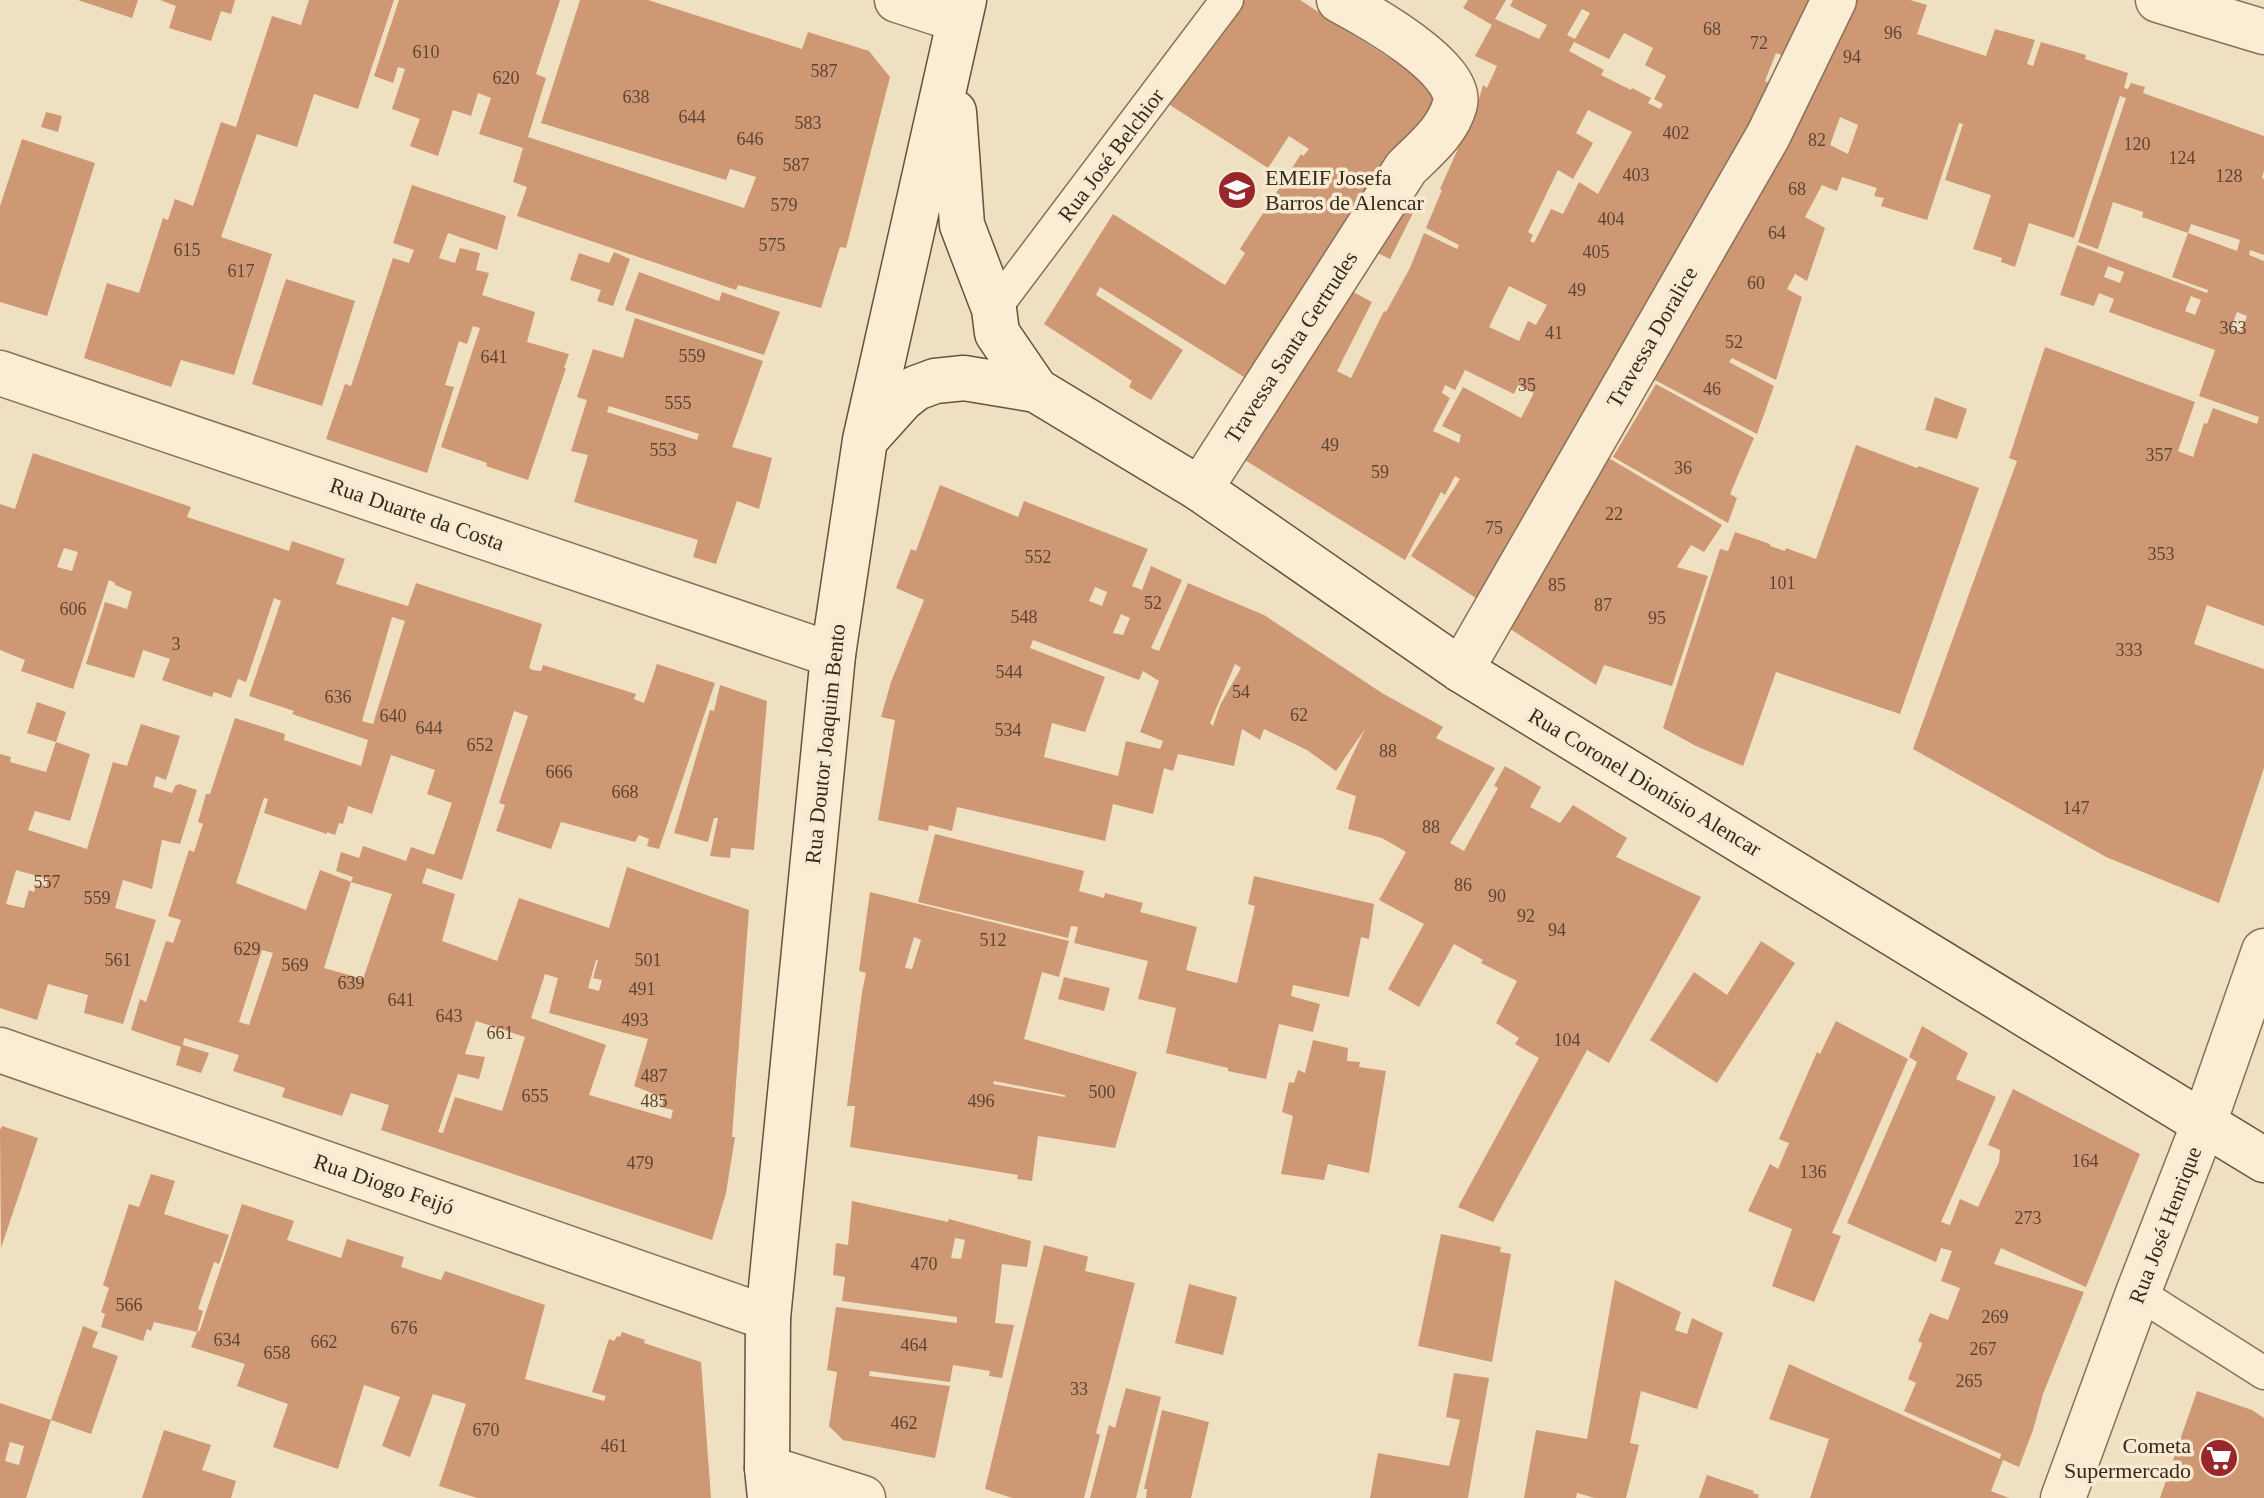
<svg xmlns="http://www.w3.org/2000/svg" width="2264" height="1498" font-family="Georgia,serif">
  <rect width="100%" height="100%" fill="#efe0c1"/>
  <path fill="#ce9875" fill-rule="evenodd" d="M78,0h60l-6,18z
    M160,0h75l-4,14 -10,-3 -10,30 -42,-13 7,-22z
    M309,0h85l-36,109 -44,-15 -17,53 -40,-13 -36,103 51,17 -38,121 -53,-15 -10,27 -87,-29 23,-75 32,10 24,-75 5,2 7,-21 18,7 28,-84 15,5 36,-111 29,9z
    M399,0h161l-24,74 10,4 -18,59 216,71 12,-31 -26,-8 -4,11 -185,-57 39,-123h68l154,49 6,-17 61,19 21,26 -44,171 -6,-1 -19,61 -83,-23 -2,5 -219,-74 10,-29 -14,-5 10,-34 -44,-14 12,-36 -13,-5 -7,23 -18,-6 -15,46 -28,-10 10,-27 -28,-10 13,-40 -7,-2 -5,16 -19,-7z
    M1237,0h63l146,95 -194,287 -152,-95 -4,8 87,55 -32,50 -22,-13 3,-6 -88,-57 69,-110 112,71 20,-32 -5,-4 61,-95 2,2 6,-7 -20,-13 -21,32 -98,-63z
    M1468,0h38l-11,19 44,20 8,-14 -37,-19 3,-6h308l-29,59 -16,-6 -11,28 15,7 -301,512 -68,-44 49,-77 -5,-3 -10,19 -4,-3 -36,68 -189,-118 126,-156 30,16 -35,69 14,7 33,-67 2,1 24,-44 14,-35 33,16 2,-4 -33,-17 16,-38 -2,-1 37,-83 6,-21 4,3 10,-22 -22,-10 17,-31 -29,-17zM1582,9l8,4 -15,26 -8,-4zM1624,33l29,15 -8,17 21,11 -12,23 9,5 -3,5 -12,-6 3,-5 -19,-10 -1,2 -30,-15 3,-5 -35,-19 5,-9 35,17zM1588,110l44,22 -34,62 -19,-12 -16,32 -12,-5 -17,34 -4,-2 3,-6 -5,-3 30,-62 15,9 20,-36 -17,-10zM1509,286l38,19 -11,20 -8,-4 -9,20 -30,-14zM1465,370l49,24 4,-9 16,8 -13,25 -58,-31 -21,39 19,9 -2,8 -26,-12 17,-33 -8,-5 3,-8 10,5z
    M1846,0h64l17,5 -10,29 69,22 9,-27 40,11 -8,24 6,2 8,-24 45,13 -1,4 43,14 -4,15 4,1 3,-6 14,4 -2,6 121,43v35l-2,7 2,1v76l-14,-5 -1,5 15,6v365l-57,-21 -13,39 70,25v99l-45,135 -113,-46 -193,-108 104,-288 -8,-3 36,-111 150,55 -17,49 15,6 11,-34 3,1 6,-16 44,16 2,-7 -60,-21 16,-46 -106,-38 5,-13 -15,-6 -5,13 -34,-11 17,-50 130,48 1,-3 -36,-13 16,-44 49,18 3,-11 -49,-16 -3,9 -46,-16 1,-5 -30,-10 -15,47 -20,-7 48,-144 -6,-2 -46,142 -45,-15 -14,44 -14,-5 1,-4 -29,-9 18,-54 -46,-15 18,-56 -4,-1 -32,97 -46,-14 3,-8 -10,-2 3,-8 -35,-11 -5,14 -15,-6 -17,32 20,11 -18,53 -12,-7 -8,15 15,8 -26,83 -44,-22 -3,4 45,24 -17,48 -106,-56zM1840,117l18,8 -10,29 -18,-9zM2108,266l16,6 -4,11 -16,-6zM2191,296l10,4 -6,15 -10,-4zM2237,312l10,4 -6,16 -10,-3z
    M46,112l16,4 -4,16 -17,-5z
    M22,139l73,24 -48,153 -47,-14v-96z
    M412,185l94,31 -9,34 -49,-17 -9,25 16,5 5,-15 20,5 -4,17 13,3 -7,22 53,17 -8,30 42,12 -5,14h2l-38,112 -42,-14 1,-3 -46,-16 39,-119 -7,-2 -6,18 -8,-3 -14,44 9,2 -27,86 -101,-34 19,-55 6,2 42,-128 16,5 5,-13 -21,-7z
    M1395,199l20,10 -25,50 -25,-12z
    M614,252l16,7 -17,47 -16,-5 4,-11 -31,-10 9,-27 30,10z
    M639,272l80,29 3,-9 58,20 -16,43 -139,-45z
    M286,279l69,22 -33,105 -70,-22z
    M635,318l128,43 -31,86 40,11 -13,51 -22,-8 -21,63 -23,-7 5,-17 -124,-38 14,-47 -17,-4 16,-51 -10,-3 16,-48 30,9zM609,406l90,28 -2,6 -90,-28z
    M1656,384l98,54 -24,56 7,4 -9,25 -115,-66z
    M1935,397l32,12 -10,30 -32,-9z
    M1856,445l61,23 2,-2 60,22 -79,226 -124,-42 -33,94 -47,-20 -33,-18 57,-179 8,2 7,-19 35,12v2l15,5 1,-3 30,11z
    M33,453l158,54 -4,10 102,34 3,-10 53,18 -9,25 72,22 8,-23 126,41 -13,44 4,2 8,1 2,-6 93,29 -2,5 10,4 13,-39 58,19 -56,166 -12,-3 2,-7 -10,-4 -4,7 -74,-20 -10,27 -55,-18 9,-26 -6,-2 29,-87 -14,-5 -52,169 -35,-12 -5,15 33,11 -13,47 55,20 22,-63 90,30 18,-61 122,43 -17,227h3l-9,56 -14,47 -331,-110 8,-25 -38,-12 -9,23 -60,-19 3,-9 -52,-17 6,-16 -55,-17 -1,7 26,8 -8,20 -25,-8 5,-18 -50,-17 9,-31 6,3 20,-61 7,2 8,-23 -13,-4 21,-66 5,2 9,-28 -5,-2 8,-28h4l25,-76 50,16 -1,6 77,26 7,-26 -76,-26 2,-3 -45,-15 32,-95 -7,-3 -28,84 -8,-3 -7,19 -17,-6 -2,5 -50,-17 8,-21 -27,-9 -9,28 -48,-14 19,-62 22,7 5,-17 -17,-7v-2l-6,-3 -36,109 -52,-18 4,-11 -25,-10v-146l15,5zM64,548l14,4 -6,19 -15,-4zM392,617l13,4 -32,103 -11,-3zM391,755l44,15 -8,24 25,9 -18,52 -23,-8 -5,14 -43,-15 -4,12 -18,-6 -5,19 17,6 -2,5 41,12 -29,85 -39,-11 27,-86 -2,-1 -29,-11 -14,40 -70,-27 28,-85 4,1 -4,14 63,21v-2l8,3 4,-12 4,1 5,-18 24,8zM262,950l11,3 -24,72 -10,-3zM596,960h2l-5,18 9,2 -3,11 -11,-3zM545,974l13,4 -9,35 99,26 -14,47 30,12 -3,9 12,3 -2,9 -82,-24 17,-50 -75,-27zM476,1021l49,16 -23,74 -47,-14 -12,36 -5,-1 20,-58 21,5 6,-22 -20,-3z
    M1607,457l115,68 -18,27 -13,-7 -14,22 31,9 -36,110 -68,-21 -8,20 -92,-60z
    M940,485l78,32 6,-16 124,48 -16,37 10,4 9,-24 31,14 -31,68 8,3 29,-68 76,32 118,78 61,34 -7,11 59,30 -45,75 14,8 34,-63 -4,-2 11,-20 36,21 -11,20 30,16 13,-18 54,33 -11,19 85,40 -92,166 -22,-13 -94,172 -35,-15 81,-149 -24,-14 4,-6 -23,-15 21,-42 -36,-18 2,-3 -29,-16 -35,63 -31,-18 36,-65 -45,-24 27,-48 -24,-14 -34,-9 8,-33 -20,-7 29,-60 -29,42 -29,-21 -43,-21 -4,11 -18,-11 -8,37 -56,-12 -5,17 -9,-3 -11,46 -40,-10 -8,37 -148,-34 -5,24 -23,-6 -1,6 -50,-11 17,-100 -14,-3 10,-35 33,-82 -28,-12 15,-39 5,2zM1095,587l12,5 -5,14 -13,-5zM1121,614l9,4 -7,17 -10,-2zM1033,640l106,40 4,-9 16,10 -19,51 23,9 -3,8 -34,-8 -8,35 -74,-19 8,-34 33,9 20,-55 -75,-29zM1235,664l6,4 -21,37 -7,21 -3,-3z
    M720,685l47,16 -13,149 -23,-2 -1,10 -20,-2 8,-38h-4l-6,24 -34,-9 36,-123 4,1z
    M37,702l29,10 -10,30 -29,-9z
    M141,724l39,12 -14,44 -10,-4 -3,11 19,6 3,-7 4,-2 18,6 -17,54 -18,-4 -10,49 -29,-9 -8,28 41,12 -33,104 -39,-11 4,-18 -40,-11 -11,36 -37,-12v-254l11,3 -1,5 36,10 10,-30 34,12 -20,67 -35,-10 -7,19 59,19 26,-87 14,4zM16,870l32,9 -2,8 -10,-2 -2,7 -5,-2 -5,18 -18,-4z
    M935,834l149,37 -5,20 25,7 1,-5 38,10 -3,9 57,15 -11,43 51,13 18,-77 -7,-2 6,-28 120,28 -5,35 -8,-2 -12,60 -56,-12 -2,11 29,8 -7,28 -34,-8 -13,55 -38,-8v-3l-62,-15 10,-45 -38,-9 10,-38 -74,-18 4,-16 -7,-1 -3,12 -150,-36z
    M870,892l199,49 -10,36 -17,-5 -18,67 113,33 -22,76 -77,-12 -6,45 -15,-2 1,-4 -168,-28 5,-41h-8l15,-114 4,-19 -7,-2zM914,937l7,3 -9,29 -7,-1zM994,1081l71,14v2l-72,-13z
    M1761,941l34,22 -78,120 -67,-43 44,-68 33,23z
    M1064,977l46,11 -6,23 -46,-12z
    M1836,1021l72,38 -76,174 9,3 -27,66 -42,-16 20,-57 -44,-18 22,-47 8,5 11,-26 -10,-4 38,-87 3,2z
    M1922,1026l46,27 -12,26 40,18 -55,125 9,3 10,-26 18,8 21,-45 1,-12 -12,-5 25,-56 127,65 -54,133 -85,-39 -7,16 90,28 -41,102 -10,36 -14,37 -16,-7 -12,31 18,7h-199l19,-59 -60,-20 20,-55 211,95 1,-5 -97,-43 12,-28 -8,-4 13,-32 1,-4 -4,-2 12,-28 18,7 12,-32 -19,-7 11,-30 -11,-3 -5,14 -89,-39 70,-161 -8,-5z
    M1313,1040l35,8 -1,13 13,1 -1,5 27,4 -17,102 -41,-9 -4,16 -43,-6 12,-58 -11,-4 7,-30 5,1 4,-13 7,3z
    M2,1126l36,12 -37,110 -1,-118z
    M151,1174l24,7 -11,33 65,21 -10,29 -5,-2 -16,47 5,2 -6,21 -43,-10 -3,9 -4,-2 -4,12 -42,-14 4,-13 -4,-2 8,-24 -6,-3 26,-81 10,3z
    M852,1201l96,21 1,-3 82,22 -4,26 -25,-3 -7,59 19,2 -12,53 -13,-2 1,-5 -37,-6 -3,17 -80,-11 -1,5 81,10 -15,72 -92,-18 -14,-14 8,-54 -10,-2 9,-63 121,16v-6l-115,-16 3,-24 -12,-2 3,-32 12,2zM955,1238l10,2 -4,19 -10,-1z
    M242,1204l52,17 -7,19 54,18 6,-19 57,18 -3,10 24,8 16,5 4,-9 100,34 -20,74 79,22 2,-5 -14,-4 17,-53 5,2 3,-5 3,1 2,-5 23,8 -1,3 57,19 10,136h-234l-38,-12 27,-82 -33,-10 -23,63 -28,-11 18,-49 -36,-12 -26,84 -65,-22 15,-43 -51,-18 8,-22 -54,-17 6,-15 3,-2z
    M1441,1234l60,13 -1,5 11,2 -19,108 -74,-16z
    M1044,1245l42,11 2,1 -3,14 50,12 -39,150 4,2 -16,63h-72l-27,-9z
    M1615,1280l66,32 -6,18 12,4 5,-16 31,15 -26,76 -56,-18 -11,52 9,2 -13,53h-31l-18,-5 -1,5h-52l12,-68 51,9z
    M1189,1284l48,13 -14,58 -48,-12z
    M83,1326l15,6 -6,15 26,9 -27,78 -40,-14z
    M1454,1373l35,5 -21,120h-98l8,-45 71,13 11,-46 -14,-3z
    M1126,1388l35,9 -25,101h-46l19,-73 6,3z
    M2197,1391l55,19 12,8v80h-104z
    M0,1403l51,17 -25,78h-26zM10,1442l14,4 -5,19 -14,-4z
    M1162,1410l47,12 -18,76h-45l1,-9h-3z
    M164,1430l47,15 -9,25 34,11 -5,17h-89z
    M1707,1475l47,16 -1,2 6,2 -1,3h-59z"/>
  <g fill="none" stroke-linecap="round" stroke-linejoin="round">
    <g stroke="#897058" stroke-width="35">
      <path id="lane" d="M994,309l233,-309
        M2138,1293l126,80"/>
    </g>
    <g stroke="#897058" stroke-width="47">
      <path id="street" d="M897,0l62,20
        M2158,0l106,32
        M0,373l833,282
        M1200,489l206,-321c19,-19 42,-37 49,-64 8,-36 -88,-89 -116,-104
        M1461,670l307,-534 66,-136
        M0,1050l768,268
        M767,1468l96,30
        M2063,1498l75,-205 66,-170 60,-172"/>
    </g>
    <g stroke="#6a513b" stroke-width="47">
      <path id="secondary" d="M954,112l8,113 32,84 3,24 39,57
        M865,440l37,-41 14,-11 19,-7 29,-3 72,12 164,99 261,181 803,490
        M770,1498l-3,-30 1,-150 65,-663 32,-215 99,-440"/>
    </g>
    <use href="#lane" stroke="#faedd4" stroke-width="32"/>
    <use href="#street" stroke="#faedd4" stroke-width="44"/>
    <use href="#secondary" stroke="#faedd4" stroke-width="44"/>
  </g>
  <defs>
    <g id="school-disc" transform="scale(2)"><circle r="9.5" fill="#99262b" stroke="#f6ead0"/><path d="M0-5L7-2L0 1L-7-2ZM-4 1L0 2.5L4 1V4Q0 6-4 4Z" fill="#fff"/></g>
    <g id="supermarket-disc" transform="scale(2)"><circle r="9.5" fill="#99262b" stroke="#f6ead0"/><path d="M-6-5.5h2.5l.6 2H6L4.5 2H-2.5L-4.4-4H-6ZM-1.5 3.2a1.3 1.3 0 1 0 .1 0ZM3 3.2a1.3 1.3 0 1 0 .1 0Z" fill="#fff"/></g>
  </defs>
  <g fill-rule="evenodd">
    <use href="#school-disc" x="1237" y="190"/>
    <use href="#supermarket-disc" x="2219" y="1458"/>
  </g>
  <g text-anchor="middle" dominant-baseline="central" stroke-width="7" stroke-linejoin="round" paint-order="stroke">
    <g font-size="18" fill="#5e4533">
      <text x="1712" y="29">68</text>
      <text x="1893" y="33">96</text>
      <text x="1759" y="43">72</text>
      <text x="426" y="52">610</text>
      <text x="1852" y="57">94</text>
      <text x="824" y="71">587</text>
      <text x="506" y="78">620</text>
      <text x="636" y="97">638</text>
      <text x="692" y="117">644</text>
      <text x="808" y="123">583</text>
      <text x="1676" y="133">402</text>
      <text x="750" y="139">646</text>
      <text x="1817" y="140">82</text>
      <text x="2137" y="144">120</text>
      <text x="2182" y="158">124</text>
      <text x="796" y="165">587</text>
      <text x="1636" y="175">403</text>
      <text x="2229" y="176">128</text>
      <text x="1797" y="189">68</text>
      <text x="784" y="205">579</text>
      <text x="1611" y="219">404</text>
      <text x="1777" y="233">64</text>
      <text x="772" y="245">575</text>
      <text x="187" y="250">615</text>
      <text x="1596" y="252">405</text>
      <text x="241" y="271">617</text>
      <text x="1756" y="283">60</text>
      <text x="1577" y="290">49</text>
      <text x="2233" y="328">363</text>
      <text x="1554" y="333">41</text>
      <text x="1734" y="342">52</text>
      <text x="692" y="356">559</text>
      <text x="494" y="357">641</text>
      <text x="1527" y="385">35</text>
      <text x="1712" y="389">46</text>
      <text x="678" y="403">555</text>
      <text x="1330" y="445">49</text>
      <text x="663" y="450">553</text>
      <text x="2159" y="455">357</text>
      <text x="1683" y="468">36</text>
      <text x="1380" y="472">59</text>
      <text x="1614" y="514">22</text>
      <text x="1494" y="528">75</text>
      <text x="2161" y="554">353</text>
      <text x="1038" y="557">552</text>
      <text x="1782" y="583">101</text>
      <text x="1557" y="585">85</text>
      <text x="1153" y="603">52</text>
      <text x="1603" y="605">87</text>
      <text x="73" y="609">606</text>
      <text x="1024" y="617">548</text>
      <text x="1657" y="618">95</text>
      <text x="176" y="644">3</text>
      <text x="2129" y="650">333</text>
      <text x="1009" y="672">544</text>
      <text x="1241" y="692">54</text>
      <text x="338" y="697">636</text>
      <text x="1299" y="715">62</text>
      <text x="393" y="716">640</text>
      <text x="429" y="728">644</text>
      <text x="1008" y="730">534</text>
      <text x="480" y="745">652</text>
      <text x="1388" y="751">88</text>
      <text x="559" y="772">666</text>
      <text x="625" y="792">668</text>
      <text x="2076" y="808">147</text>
      <text x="1431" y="827">88</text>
      <text x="47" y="882">557</text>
      <text x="1463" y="885">86</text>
      <text x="1497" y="896">90</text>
      <text x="97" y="898">559</text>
      <text x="1526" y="916">92</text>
      <text x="1557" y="930">94</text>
      <text x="993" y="940">512</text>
      <text x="247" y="949">629</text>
      <text x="118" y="960">561</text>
      <text x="648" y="960">501</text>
      <text x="295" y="965">569</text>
      <text x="351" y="983">639</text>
      <text x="642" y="989">491</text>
      <text x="401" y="1000">641</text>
      <text x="449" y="1016">643</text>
      <text x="635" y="1020">493</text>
      <text x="500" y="1033">661</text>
      <text x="1567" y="1040">104</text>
      <text x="654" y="1076">487</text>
      <text x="1102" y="1092">500</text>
      <text x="535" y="1096">655</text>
      <text x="654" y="1101">485</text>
      <text x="981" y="1101">496</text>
      <text x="2085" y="1161">164</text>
      <text x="640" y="1163">479</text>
      <text x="1813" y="1172">136</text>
      <text x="2028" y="1218">273</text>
      <text x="924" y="1264">470</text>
      <text x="129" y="1305">566</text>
      <text x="1995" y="1317">269</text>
      <text x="404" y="1328">676</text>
      <text x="227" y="1340">634</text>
      <text x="324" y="1342">662</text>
      <text x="914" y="1345">464</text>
      <text x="1983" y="1349">267</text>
      <text x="277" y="1353">658</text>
      <text x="1969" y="1381">265</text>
      <text x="1079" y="1389">33</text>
      <text x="904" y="1423">462</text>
      <text x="486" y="1430">670</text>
      <text x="614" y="1446">461</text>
    </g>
    <g font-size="22" fill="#38291d" stroke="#f6ead0">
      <text transform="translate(1111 155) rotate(-53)">Rua José Belchior</text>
      <text transform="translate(1652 337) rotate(-60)">Travessa Doralice</text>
      <text transform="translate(1291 347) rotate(-57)">Travessa Santa Gertrudes</text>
      <text transform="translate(417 514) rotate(19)">Rua Duarte da Costa</text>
      <text transform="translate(825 744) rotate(-84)">Rua Doutor Joaquim Bento</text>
      <text transform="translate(1645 782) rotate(31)">Rua Coronel Dionísio Alencar</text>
      <text transform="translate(384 1184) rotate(19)">Rua Diogo Feijó</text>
      <text transform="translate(2165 1225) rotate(-69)">Rua José Henrique</text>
    </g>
    <g font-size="22" fill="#38291d" stroke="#f6ead0" text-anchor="start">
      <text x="1265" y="177">EMEIF Josefa<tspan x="1265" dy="25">Barros de Alencar</tspan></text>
      <text x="2191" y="1445" text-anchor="end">Cometa<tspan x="2191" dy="25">Supermercado</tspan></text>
    </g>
  </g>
</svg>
